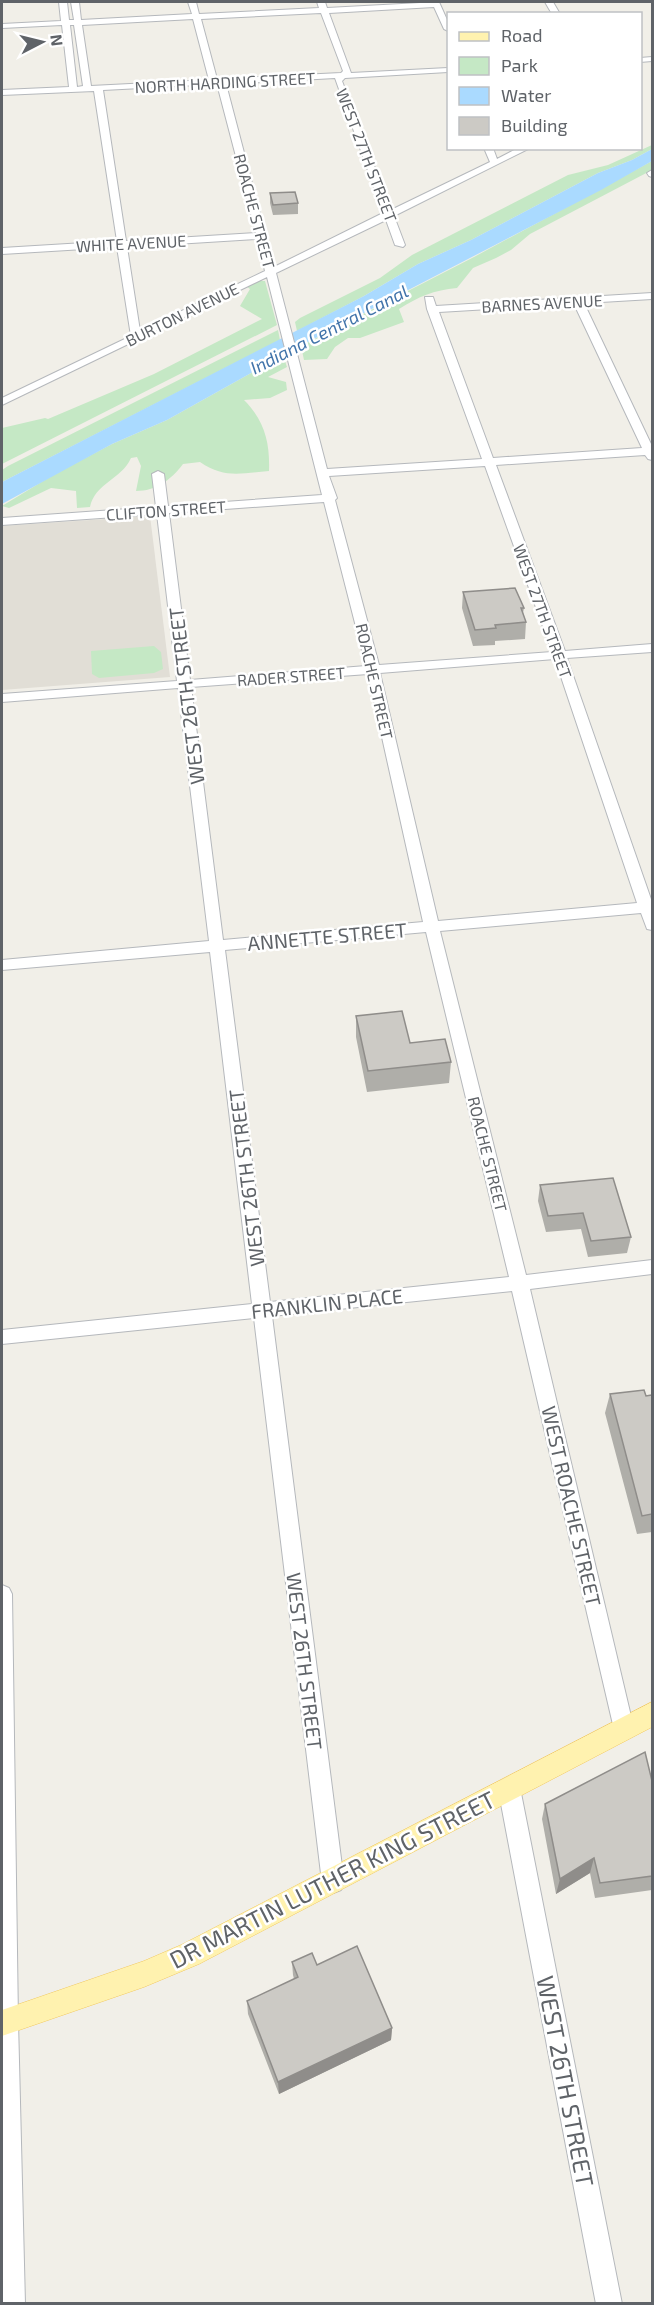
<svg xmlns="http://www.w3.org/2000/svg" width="654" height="2305" font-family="'Exo 2',sans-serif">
  <rect width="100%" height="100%" fill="#f1efe8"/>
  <path fill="#e1ded6" d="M150,516l20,161 -168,13v-164z"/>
  <path fill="#c5e8c5" d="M652,145v4l-20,11 -34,13 -127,67 -53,24 -54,32 -67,35 -2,-9 5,-4 80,-40 32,-23 156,-80 40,-10z
    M652,161v9l-122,64 -19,16 -15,8 -23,10 -16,20c-23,2 -39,9 -58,21l5,13 -44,16h-12l-13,9 -8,12 -23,1 -3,-14 173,-89z
    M259,281h6l12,44 -275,139v-36l43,-10 3,1 106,-45 108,-55 -22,-13 10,-17 -4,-3z
    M278,330l2,10 -278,142v-12l6,-4z
    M283,355l4,12 -19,10 18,5 1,8 -17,8 -26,2c21,21 26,43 25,71 -28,2 -44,8 -69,-9l-17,2c-12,16 -27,27 -47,27l5,-25 -4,-9 -6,1c-10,22 -36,25 -41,49l-13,1 -1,-17 -25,-3 -42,20 -7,-2 51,-31 59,-31 55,-24z
    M154,646l7,6 2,17 -9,4 -55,5 -7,-4 -1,-23z"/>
  <path fill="#aadaff" d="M652,149v12l-51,29 -318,165 -116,65 -55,24 -110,60v-22l362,-186 54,-32 53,-24 127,-67 34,-13z"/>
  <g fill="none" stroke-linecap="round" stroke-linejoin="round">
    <g stroke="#b5b8bc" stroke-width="2">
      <path id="minor" d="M59,2h8l2,18h5l-3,-18h8l2,18 111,-6 -4,-12h8l3,12 120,-6 -2,-6h8l2,6 112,-6 9,20v9l-4,-2 -10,-22 -105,6 22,60 97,-5v4l-103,6 -3,3 49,129 99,-48 -6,-14h9l4,11 21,-11h12l-136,68 11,29 -2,2 -8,-2 -9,-25 -110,53 51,196 155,-10 -55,-150 -2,-12h8l3,9 216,-13v6l-68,4 68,143v14l-4,-1 -3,-4 -149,10 69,186 87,-7v8l-85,6 85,244v28l-5,-1 -6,-16 -201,18 86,344 126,-15v14l-122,15 104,440 -3,7 -7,3 -7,-3 -3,-7 -102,-438 -240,25 72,566 -3,8 -8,3 -8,-3 -3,-8 -68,-564 -252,26v-14l250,-26 -42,-352 -208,18v-10l207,-19 -31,-253 -176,14v-8l175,-13 -20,-167 -155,11v-7l154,-11 -4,-33 6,-3 6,3 4,32 154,-11 -55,-218 -265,128v-7l129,-62 -14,-89 -115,7v-6l115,-7 -23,-150 -92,4v-5l67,-3 -7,-62 -60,3v-4l59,-3zM321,13l22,58 -2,2 -124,6 -16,-60zM193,19l16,61 -118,6 -9,-61zM70,25h4l9,61 -6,1zM335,78l48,135 -109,54 -48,-183zM217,84l39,149 -130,8 -23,-151zM257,239l8,32 -125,60 -13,-84zM574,304l68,144 -149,10 -54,-146zM485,466l67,186 -173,13 -44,-165 2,-2 -8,-22zM324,502l42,164 -176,14 -21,-167zM555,659l82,244 -199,18 -58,-248zM368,674l55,248 -200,18 -32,-253zM426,932l83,345 -239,25 -45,-352z
        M545,2h8l7,12h-8z
        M652,57v4l-12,1v-4z
        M652,170v7l-3,-1 -2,-3z
        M2,1585l7,3 3,6 6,427 7,283h-23z
        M509,1777l8,4 3,7 102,516h-26l-98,-516 3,-7z"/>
    </g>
    <g stroke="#f2c960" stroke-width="1">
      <path id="major" d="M652,1702v25l-453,237 -55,23 -142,49v-26l142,-49 37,-16z"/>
    </g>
    <use href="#minor" fill="#fff" fill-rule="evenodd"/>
    <use href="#major" fill="#fff2af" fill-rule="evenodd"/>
  </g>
  <path fill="#afaea9" d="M270,193l28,10v11l-25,1 -3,-12z
    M463,592l61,16 -1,5 3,9 -1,17 -30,2v4l-22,1 -11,-38z
    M356,1016l95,46 -2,21 -82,9 -11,-55z
    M540,1185l91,52 -4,16 -39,4 -7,-28 -35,3 -8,-31z
    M610,1394l36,2 6,-1v137l-15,2 -32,-121z
    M652,1781v109l-57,8 -5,-25 -34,21 -14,-75 3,-15z
    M292,1962l25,3 75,63 -1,12 -112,54 -31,-80 -1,-13 47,-22 -1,-4z"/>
  <path fill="#8f8d8a" d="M594,1858l-4,15 -34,21 4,-15z
    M392,2028l-1,12 -112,54 -1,-12z"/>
  <path fill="#cccac5" stroke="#8f8d8a" stroke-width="1.5" d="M295,192l3,11 -25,2 -3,-12z
    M515,588l9,20h-3l5,14 -31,3 1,3 -21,2 -12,-38z
    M402,1011l8,32 35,-4 6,23 -83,9 -12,-55z
    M613,1178l18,59 -40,4 -8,-28 -35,3 -8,-31z
    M644,1390l2,6 6,-1v119l-10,2 -32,-122z
    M645,1752l7,29v95l-52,7 -6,-25 -34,21 -15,-75z
    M357,1946l35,82 -114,54 -31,-81 51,-24 -6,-15 20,-9 5,12z"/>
  <g text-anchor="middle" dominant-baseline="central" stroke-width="5" stroke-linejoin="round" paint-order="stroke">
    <g font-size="16" fill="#5f6368" stroke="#fff">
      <text transform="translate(225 82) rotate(-3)">NORTH HARDING STREET</text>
      <text transform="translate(367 155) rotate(69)">WEST 27TH STREET</text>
      <text transform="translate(255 211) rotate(75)">ROACHE STREET</text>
      <text transform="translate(131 243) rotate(-3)">WHITE AVENUE</text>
      <text transform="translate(542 303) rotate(-3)">BARNES AVENUE</text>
      <text transform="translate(182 314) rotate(-26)">BURTON AVENUE</text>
      <text transform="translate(166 510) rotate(-4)">CLIFTON STREET</text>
      <text transform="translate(543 611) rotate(70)">WEST 27TH STREET</text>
      <text transform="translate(291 676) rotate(-4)">RADER STREET</text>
      <text transform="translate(375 681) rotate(77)">ROACHE STREET</text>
      <text transform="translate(488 1154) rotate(76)">ROACHE STREET</text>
    </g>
    <g font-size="18" font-style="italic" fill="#4174aa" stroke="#fff">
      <text transform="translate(329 329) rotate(-27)">Indiana Central Canal</text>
    </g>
    <g font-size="20" fill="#5f6368" stroke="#fff">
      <text transform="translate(186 696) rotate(-97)">WEST 26TH STREET</text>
      <text transform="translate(327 936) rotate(-5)">ANNETTE STREET</text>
      <text transform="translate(246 1178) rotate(-97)">WEST 26TH STREET</text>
      <text transform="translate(327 1303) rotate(-6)">FRANKLIN PLACE</text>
      <text transform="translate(572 1506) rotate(77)">WEST ROACHE STREET</text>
      <text transform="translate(305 1661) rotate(83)">WEST 26TH STREET</text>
    </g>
    <g font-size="24" fill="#5f6368" stroke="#fff">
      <text transform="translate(332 1879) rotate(-27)">DR MARTIN LUTHER KING STREET</text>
      <text transform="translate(566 2081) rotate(79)">WEST 26TH STREET</text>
    </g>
  </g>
  <rect width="654" height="2305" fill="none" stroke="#5f6368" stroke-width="6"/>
  <rect x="447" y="12" width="195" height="138" fill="#ffffff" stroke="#bfc1c3" stroke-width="1.5"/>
  <rect x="459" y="32" width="30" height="9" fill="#fff2af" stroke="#bfc1c3" stroke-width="1.5"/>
  <text x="501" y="42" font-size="18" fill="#5f6368">Road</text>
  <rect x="459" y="57" width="30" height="18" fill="#c5e8c5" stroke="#bfc1c3" stroke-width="1.5"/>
  <text x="501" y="72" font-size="18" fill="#5f6368">Park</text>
  <rect x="459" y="87" width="30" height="18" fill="#aadaff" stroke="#bfc1c3" stroke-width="1.5"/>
  <text x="501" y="102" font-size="18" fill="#5f6368">Water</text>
  <rect x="459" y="117" width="30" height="18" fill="#cccac5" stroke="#bfc1c3" stroke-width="1.5"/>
  <text x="501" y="132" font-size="18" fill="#5f6368">Building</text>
  <g transform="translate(42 42) rotate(83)" stroke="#ffffff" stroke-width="4.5" paint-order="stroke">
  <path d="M0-4.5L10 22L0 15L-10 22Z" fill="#5f6368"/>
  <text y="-9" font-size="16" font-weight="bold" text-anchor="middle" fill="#5f6368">N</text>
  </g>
</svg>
